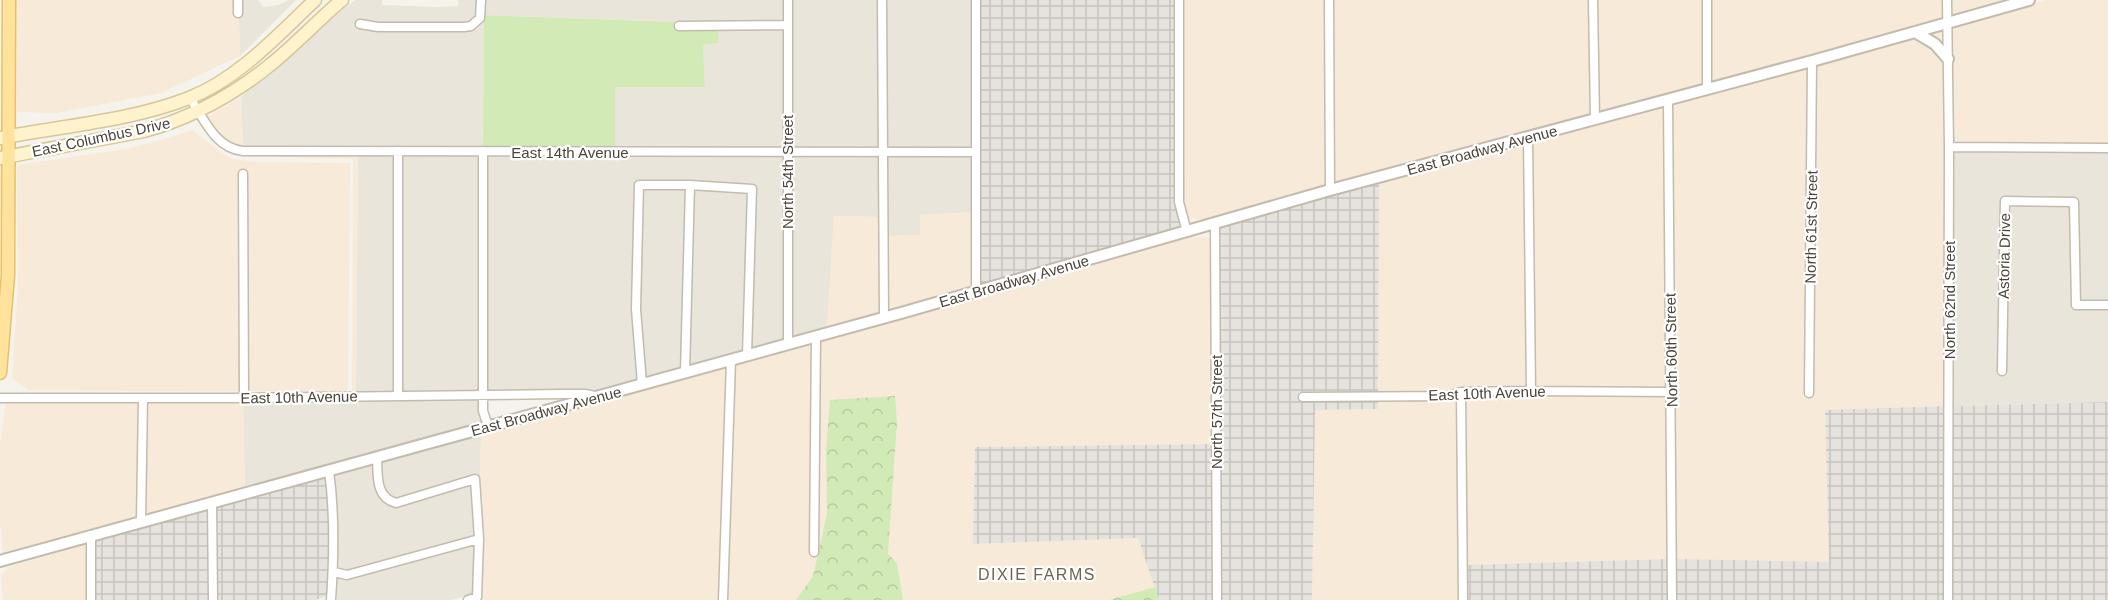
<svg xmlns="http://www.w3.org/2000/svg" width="2108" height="600" font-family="Helvetica,sans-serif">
  <defs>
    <pattern id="industrial-grid" width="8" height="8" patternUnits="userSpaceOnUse" patternTransform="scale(1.5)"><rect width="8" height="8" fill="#e6e2dd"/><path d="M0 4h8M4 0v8" fill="none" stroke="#c7c3be"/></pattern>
    <pattern id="forest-crowns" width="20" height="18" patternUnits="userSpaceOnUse" patternTransform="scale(1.5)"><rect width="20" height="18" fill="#d2eab5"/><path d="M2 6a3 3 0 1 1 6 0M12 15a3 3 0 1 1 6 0" fill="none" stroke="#b6ca9c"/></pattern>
  </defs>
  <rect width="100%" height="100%" fill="#f6f3ec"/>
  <path fill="#eae5da" d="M242,0h16l5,7 16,-2 9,-5h8l-56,56 -1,-38h3z
    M355,0h27v5l54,2 22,-1v-6h19l-1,16 -6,5 -6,2 -86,-1 -21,-3 -1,8 22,5h86l13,-4 5,-4 2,-5 -1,128h-240l-2,-50 73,-64z
    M485,0h299l-1,20 -108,2 -191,-7z
    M792,0h86l1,148h-88z
    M887,0h85v148h-85z
    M718,30h65v118l-168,-1v-61l90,1 -2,-42 15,-2z
    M1953,152l155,1v147h-28l-2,-98 -4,-5h-69l-4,4 -3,174 8,1 3,-170h61l2,99 4,5 32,-1v93l-155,4z
    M358,156h36v235h-38z
    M403,156h76v234l-77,1z
    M487,156l296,1 1,183 -186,52 -13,-3 -98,1z
    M791,157h88v60l-45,-1 -7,113 -35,9z
    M887,157h85v55l-51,3v20l-33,1z
    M479,399l3,24 -237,66 -2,-87z
    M481,433l-1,55 -1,-10 -5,-4 -78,24 -11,-7 -3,-30z
    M373,463l2,24 3,9 8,8 9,3 76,-22 3,51 -127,34 -9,-2 -2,-75 -3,-19z
    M474,545l-1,49 -22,6h-114v-22l12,1z"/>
  <path fill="#f7ead8" d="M16,0h217l1,18h5l1,38 -79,37 -105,20 -39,-1z
    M1185,0h140l1,186 -116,34 -24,-2 -2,-17z
    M1333,0h256l2,115 -256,69z
    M1597,0h106l-1,85 -103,28z
    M1711,0h232v19l-232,64z
    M1952,0h59l-60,17z
    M2046,0h62v143h-155l-2,-117z
    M1943,29l2,118 -1,259 -119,4 4,153 -152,-4 -5,-456 136,-36 -3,331h8l4,-334z
    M241,97l2,50 -7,-1 -16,-11 -6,-5 -7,-13z
    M1664,105l4,282 -133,-1 -3,-244z
    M192,130l30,23 11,6 23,3 94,1 -2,229 -320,-2 -16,-12 6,-91 -1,-122 109,-16 49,-13z
    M1524,144l3,242 -69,2 -10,3h-70l1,-209z
    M245,156h113l-2,235h-4l1,-231 -3,-1z
    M972,212v75l-84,25v-76l32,-1v-20z
    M834,216l45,1 1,97 -53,15z
    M1189,236l21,2 2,206 -237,3 -2,97 165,-6 17,49 -46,13h-206l-6,-37 -9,-8 9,-132 -3,-27 -64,5 -4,48 1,64 -9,36 2,-209 68,-17 92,-29 1,4z
    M812,342l-2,214h7l-4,20 -17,24h-68l7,-237z
    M726,366l-7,234h-240l4,-58 -3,-54 1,-55 120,-30z
    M1531,395l137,1v163l-201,6 -1,-168z
    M1457,398l2,202h-147l3,-190 62,-1 1,-8h70z
    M6,402h133l-2,116 -134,37 -3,-34v-77z
    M147,402h96l2,87 -100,26z
    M90,543v57h-87l-2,-25 8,-8z"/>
  <path fill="url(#industrial-grid)" d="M980,0h195v202l6,27 -201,56z
    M1379,182l-1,209 -79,1v9h79v8l-63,1 -3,190h-91l-1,-156h2l-3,-216z
    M2108,402v198h-156l1,-194z
    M1944,406v194h-267v-41l152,3 -4,-152z
    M1212,444l1,156h-54l-21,-62 -165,6 2,-97z
    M325,477l3,17 2,78 -3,24 -11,4h-99l-1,-95z
    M212,508v92h-120v-57z
    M1668,559v41h-201v-35z"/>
  <path fill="url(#forest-crowns)" d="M895,396l2,27 -9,131 9,9 6,37h-107l17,-24 14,-63 -1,-64 4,-49z
    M1155,587l4,13h-50z"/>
  <path fill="#d2eab5" d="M484,15l191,7 1,8h42v13l-15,2 2,42h-90v60h-132z"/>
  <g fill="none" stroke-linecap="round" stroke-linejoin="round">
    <g stroke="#c2bbae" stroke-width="11">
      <path id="minor" d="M238,0v13
        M788,0v343
        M882,0l2,318
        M976,0v291
        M1179,0v202l8,30
        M1329,0l1,190
        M1593,0l2,119
        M1947,0l2,147 -1,453
        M360,24l18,3h86l7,-1 9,-8 1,-18
        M679,26l109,-1
        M1707,89v-89
        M190,98c14,21 25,50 53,53l733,1
        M1668,100l4,500
        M1528,138l3,253
        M1949,147l159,1
        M483,151v260l5,15
        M243,174l1,224
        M1215,225l2,375
        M2002,371l3,-170 69,1 2,103h32
        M685,372l5,-187
        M642,384l-6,-75 3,-124h51l62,4 -5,166
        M1461,392l2,208
        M1809,393l3,-332
        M398,395v-244
        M1303,397l145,-1 13,-4 70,-1 141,1
        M0,398h244l317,-4h24l10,2
        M377,457c1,19 -2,40 19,46l79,-24 4,60 -2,58 -9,3
        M329,471c6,43 5,86 2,129
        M212,502l1,98
        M141,521l2,-123
        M91,535v65
        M814,552l2,-216
        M334,572l13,3 132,-36
        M723,600l8,-240"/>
    </g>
    <g stroke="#c2bbae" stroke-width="14">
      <path id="tertiary" d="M1915,32l20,12 13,15
        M0,561l901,-248 429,-123 482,-129 217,-61"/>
    </g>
    <g stroke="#d6c79b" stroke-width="15">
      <path id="secondary" d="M0,138c61,-12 131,-17 189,-40 49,-19 89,-63 126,-98
        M0,158l144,-27c47,-13 88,-35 126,-66 25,-20 47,-44 72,-65"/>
    </g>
    <g stroke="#e6c16a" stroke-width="15">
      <path id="primary" d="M0,373l8,-98 1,-275"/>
    </g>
    <use href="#minor" stroke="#fff" stroke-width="8"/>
    <use href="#tertiary" stroke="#fff" stroke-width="10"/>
    <use href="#secondary" stroke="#fff3cd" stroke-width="12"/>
    <use href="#primary" stroke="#ffe39c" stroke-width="12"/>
  </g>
  <g text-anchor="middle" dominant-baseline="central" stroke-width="4.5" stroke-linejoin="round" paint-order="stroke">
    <g font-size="15" fill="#4b4439" stroke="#fff">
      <text transform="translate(101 137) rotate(-12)">East Columbus Drive</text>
      <text transform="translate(1482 150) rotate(-15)">East Broadway Avenue</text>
      <text x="570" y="152">East 14th Avenue</text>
      <text transform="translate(787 172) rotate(-90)">North 54th Street</text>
      <text transform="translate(1811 227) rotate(-89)">North 61st Street</text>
      <text transform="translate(2004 256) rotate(-89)">Astoria Drive</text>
      <text transform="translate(1014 281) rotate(-16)">East Broadway Avenue</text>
      <text transform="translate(1949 300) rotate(-90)">North 62nd Street</text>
      <text transform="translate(1671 350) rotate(-91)">North 60th Street</text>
      <text transform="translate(1487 393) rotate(-2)">East 10th Avenue</text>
      <text transform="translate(299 397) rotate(-1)">East 10th Avenue</text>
      <text transform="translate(546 411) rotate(-15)">East Broadway Avenue</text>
      <text transform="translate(1216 412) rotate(-90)">North 57th Street</text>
    </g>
    <g font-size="16" letter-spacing="1.5" fill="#6e6250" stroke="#fff">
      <text x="1037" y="574">DIXIE FARMS</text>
    </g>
  </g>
</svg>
